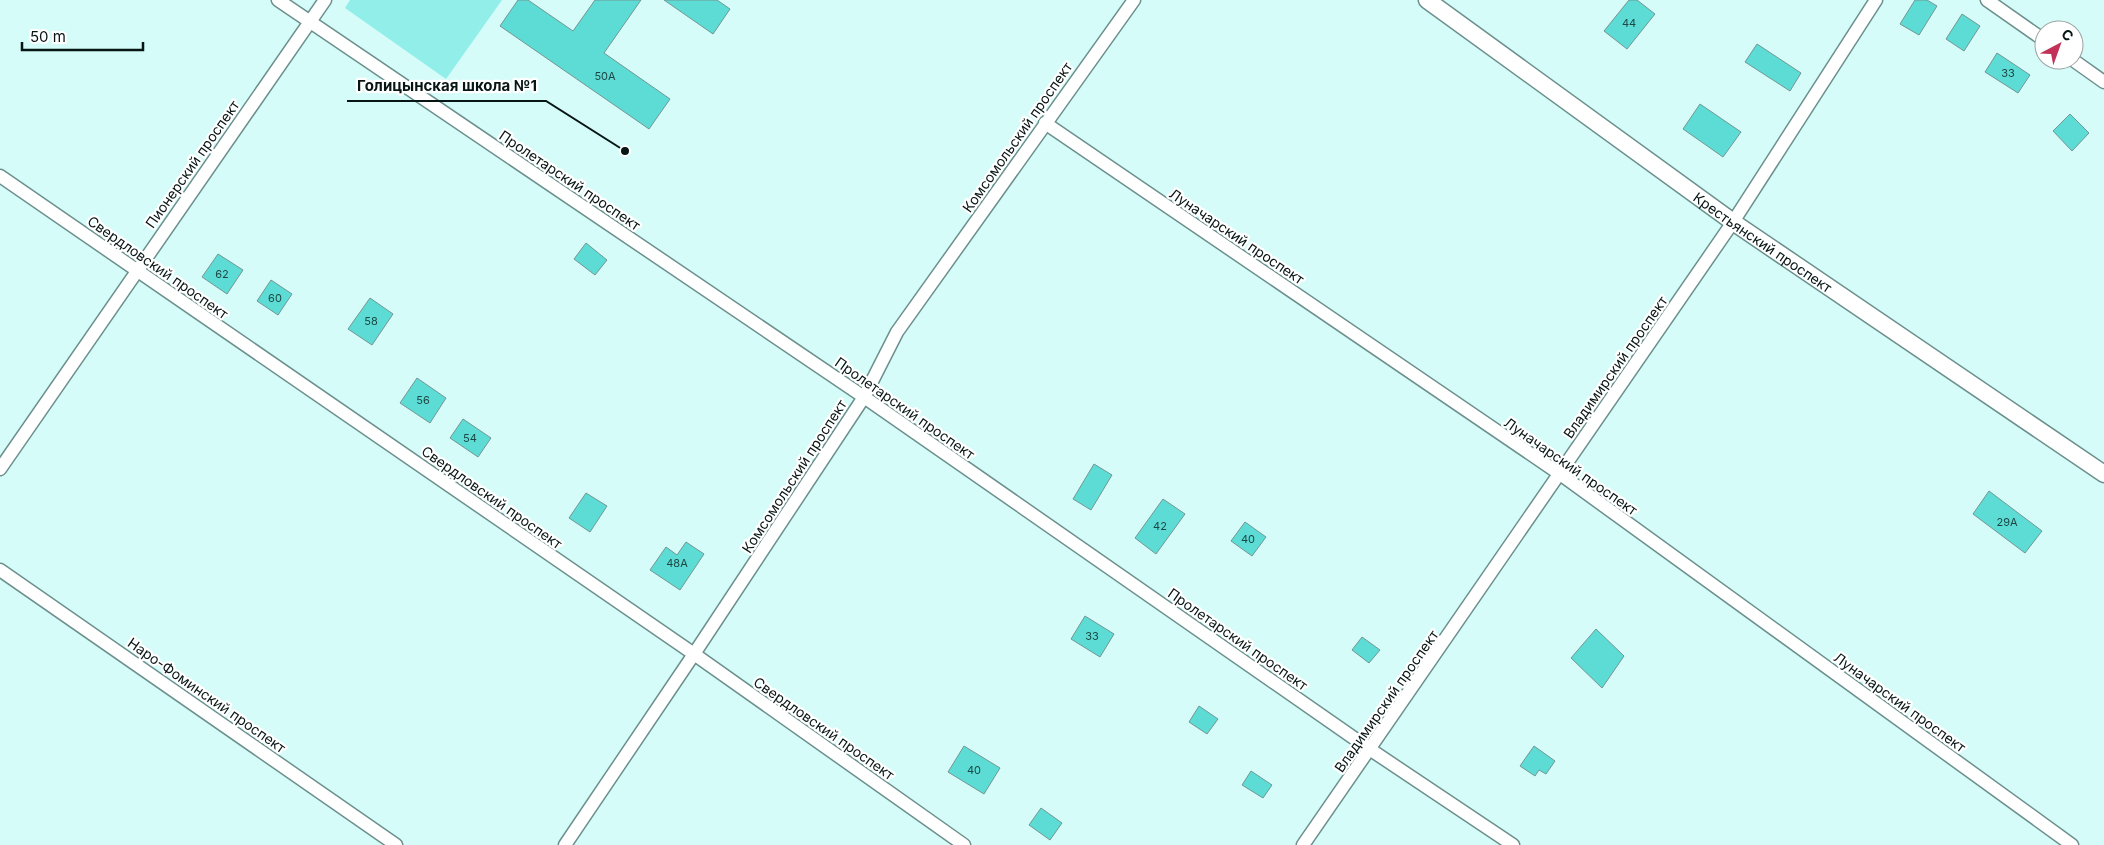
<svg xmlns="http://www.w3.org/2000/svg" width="2104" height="845" font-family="Inter,sans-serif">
  <rect width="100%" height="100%" fill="#d5fcf9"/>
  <path fill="#92eee8" d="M350,0h152l-56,79 -101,-71z"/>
  <path fill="#5ddcd5" stroke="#729794" d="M518,0h10l45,31 22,-31h46l-37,53 66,46 -21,30 -149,-103z
    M664,0h53l13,9 -17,25z
    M1629,0h8l18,14 -28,35 -23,-18z
    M1915,0h12l10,6 -18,29 -19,-11z
    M1962,14l18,12 -16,25 -18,-12z
    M1757,44l44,29 -11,18 -45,-29z
    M1997,53l33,22 -12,18 -33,-21z
    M1700,104l41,28 -18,25 -40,-28z
    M2070,114l19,19 -17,18 -19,-20z
    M586,243l21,17 -12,15 -21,-16z
    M218,254l25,16 -16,24 -25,-17z
    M271,280l21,14 -14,21 -21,-14z
    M370,298l23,16 -21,31 -24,-16z
    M417,378l29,20 -16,25 -30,-20z
    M463,419l28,19 -13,19 -28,-19z
    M1094,464l18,11 -21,35 -18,-11z
    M1989,491l53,40 -17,22 -52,-39z
    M586,493l21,13 -17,26 -21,-14z
    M1163,499l22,15 -29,40 -21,-16z
    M1245,522l21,15 -14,19 -21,-15z
    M686,542l18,12 -24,36 -30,-20 16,-23 11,8z
    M1085,616l29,18 -14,23 -29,-18z
    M1596,629l28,27 -22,32 -31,-30z
    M1362,637l18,13 -11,13 -17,-13z
    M1199,706l19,13 -11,15 -18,-12z
    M964,746l36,22 -16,26 -36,-22z
    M1534,746l21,15 -9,13 -7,-4 -4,6 -15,-10z
    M1251,771l21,14 -9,13 -21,-13z
    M1041,808l21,15 -12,17 -21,-15z"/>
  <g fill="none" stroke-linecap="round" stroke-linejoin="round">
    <g stroke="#6c908d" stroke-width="15">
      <path id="minor" d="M278,0l586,397 507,353 142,95
        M1987,0l57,40
        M2073,60l31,22
        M1045,123l515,351 512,371
        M0,176l694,478 270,191
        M0,469l325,-469
        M0,570l396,275
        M565,845l129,-191 170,-257 33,-65 237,-332
        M1303,845l430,-623 143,-222"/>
    </g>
    <g stroke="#6c908d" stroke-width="19">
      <g id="tertiary">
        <path id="s1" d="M1427,0l306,222 371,252"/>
      </g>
    </g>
    <use href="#minor" stroke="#fff" stroke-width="12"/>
    <use href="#tertiary" stroke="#fff" stroke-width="16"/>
  </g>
  <g text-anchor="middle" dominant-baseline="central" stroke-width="4.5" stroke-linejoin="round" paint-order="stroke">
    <g font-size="11" fill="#1c4744">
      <text x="1629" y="23">44</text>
      <text x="2008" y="73">33</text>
      <text x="605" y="76">50А</text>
      <text x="222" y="274">62</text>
      <text x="275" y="298">60</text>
      <text x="371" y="321">58</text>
      <text x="423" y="400">56</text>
      <text x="470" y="438">54</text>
      <text x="2007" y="522">29А</text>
      <text x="1160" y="526">42</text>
      <text x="1248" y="539">40</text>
      <text x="677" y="563">48А</text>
      <text x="1092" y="636">33</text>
      <text x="974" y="770">40</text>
    </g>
    <g font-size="14" fill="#071514" stroke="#fff">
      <text transform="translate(1017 137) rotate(-55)">Комсомольский проспект</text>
      <text transform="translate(192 164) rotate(-55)">Пионерский проспект</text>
      <text transform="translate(570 180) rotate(34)">Пролетарский проспект</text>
      <text transform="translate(1237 236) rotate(34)">Луначарский проспект</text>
      <text stroke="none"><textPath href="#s1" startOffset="414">Крестьянский проспект</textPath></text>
      <text transform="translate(158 267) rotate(35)">Свердловский проспект</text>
      <text transform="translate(1615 367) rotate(-55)">Владимирский проспект</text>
      <text transform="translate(905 408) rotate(35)">Пролетарский проспект</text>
      <text transform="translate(1571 466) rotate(35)">Луначарский проспект</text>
      <text transform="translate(794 476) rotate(-57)">Комсомольский проспект</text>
      <text transform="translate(492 497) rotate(35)">Свердловский проспект</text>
      <text transform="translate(1238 639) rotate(35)">Пролетарский проспект</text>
      <text transform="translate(207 695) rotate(35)">Наро-Фоминский проспект</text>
      <text transform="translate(1386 701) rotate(-55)">Владимирский проспект</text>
      <text transform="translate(1900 702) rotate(36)">Луначарский проспект</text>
      <text transform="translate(824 728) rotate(35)">Свердловский проспект</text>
    </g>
  </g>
  <path fill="none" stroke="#071514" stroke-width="2" d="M625 151L546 101H347"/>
  <circle fill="#071514" stroke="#fff" stroke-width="2" cx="625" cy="151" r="5"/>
  <g font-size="15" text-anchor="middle" font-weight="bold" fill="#071514" stroke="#fff" stroke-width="4.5" stroke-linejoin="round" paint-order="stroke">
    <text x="447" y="91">Голицынская школа №1</text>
  </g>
  <g transform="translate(2059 45) rotate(41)"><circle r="24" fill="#ffffff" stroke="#9ca1a1"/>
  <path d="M0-4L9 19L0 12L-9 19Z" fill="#c13158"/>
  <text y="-8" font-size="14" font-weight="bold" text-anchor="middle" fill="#071514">С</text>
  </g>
  <path d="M22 42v8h121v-8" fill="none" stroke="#071514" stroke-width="2.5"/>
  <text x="30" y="42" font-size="15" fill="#071514" stroke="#ffffff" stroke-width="4" paint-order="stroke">50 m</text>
</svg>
